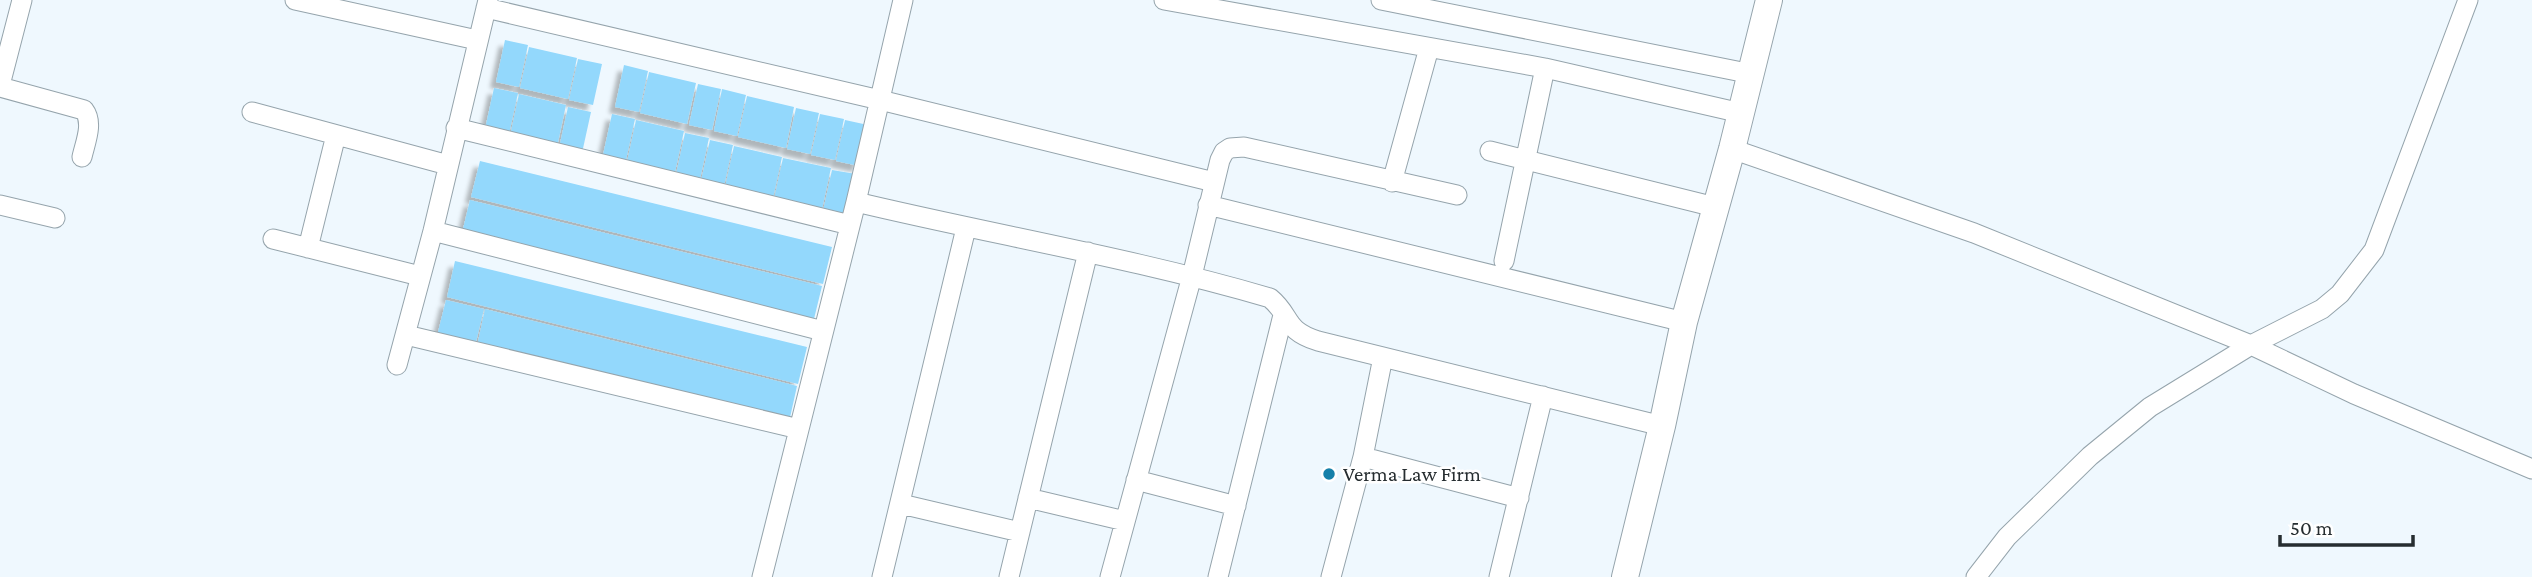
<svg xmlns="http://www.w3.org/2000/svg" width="2532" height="577" font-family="'Crimson Pro',serif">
  <defs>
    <filter id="shadow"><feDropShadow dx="-6" dy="6" stdDeviation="2" flood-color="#0004"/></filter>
  </defs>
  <rect width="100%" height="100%" fill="#eff8fe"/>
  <path fill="#93d8fc" filter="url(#shadow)" d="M505,40l23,5 -9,42 -23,-5z
    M529,47l48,11 -9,41 -48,-11z
    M578,59l24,5 -9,41 -24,-5z
    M624,65l24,6 -9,41 -24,-5z
    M649,72l47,11 -9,41 -47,-11z
    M698,84l23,5 -9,41 -23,-5z
    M494,88l24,5 -9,41 -24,-5z
    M722,89l24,6 -9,41 -23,-5z
    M519,94l47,11 -9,42 -47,-11z
    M747,96l47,11 -8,41 -48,-11z
    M568,107l23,5 -9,41 -23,-5z
    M796,108l23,5 -9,41 -23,-5z
    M612,114l23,5 -9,41 -23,-5z
    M820,114l24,5 -9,41 -24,-5z
    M636,120l48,11 -9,41 -48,-10z
    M845,120l23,5 -9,41 -23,-5z
    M685,133l24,5 -9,41 -24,-5z
    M710,140l23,5 -9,41 -23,-5z
    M734,146l48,11 -9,41 -48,-11z
    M783,158l48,10 -9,41 -48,-10z
    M480,161l352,86 -9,37 -352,-87z
    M832,170l24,4 -9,42 -24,-5z
    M470,200l352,86 -9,37 -352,-86z
    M455,261l352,86 -9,37 -351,-87z
    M446,300l38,9 -9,37 -38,-10z
    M485,309l312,77 -8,36 -312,-76z"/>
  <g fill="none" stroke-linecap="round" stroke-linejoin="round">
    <g stroke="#95a4ac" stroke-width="21">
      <path id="street" d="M295,0l182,40
        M1164,0l381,68 196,45
        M1381,0l371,74
        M486,8l394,92 334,82
        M0,85l22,-85
        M0,87l84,23c10,13 1,33 -2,47
        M252,112l196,53
        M456,128l394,97
        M1732,149l242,84 277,112 103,49 178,75
        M1490,151l225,56
        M1392,182l37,-134
        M856,202c138,33 278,56 414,96 22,18 13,32 48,43l344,85
        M0,205l55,13
        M1208,205l476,117
        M433,231l390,100
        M273,239l147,37
        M308,248l28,-113
        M1504,261l41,-193
        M406,335l393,94
        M397,365l36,-134 55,-231
        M1363,457l156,41
        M1136,480l100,26
        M1028,498l97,23
        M901,504l119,28
        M762,577l94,-375 47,-202
        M882,577l84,-349
        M1009,577l79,-325
        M1110,577l82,-301 28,-116 4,-8 6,-4 14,-1 213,48
        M1218,577l65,-262
        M1331,577l32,-120 20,-100
        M1499,577l44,-181
        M1976,577l31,-40 83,-81 60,-49 101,-62 71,-36 18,-15 34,-44 94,-250"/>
    </g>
    <g stroke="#95a4ac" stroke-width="28">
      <path id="secondary" d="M1625,577l37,-151 22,-104 48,-173 37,-149"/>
    </g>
    <use href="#street" stroke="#fff" stroke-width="19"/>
    <use href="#secondary" stroke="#fff" stroke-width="26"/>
  </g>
  <circle fill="#1680a9" stroke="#fff" stroke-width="2.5" cx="1329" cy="474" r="7"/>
  <g text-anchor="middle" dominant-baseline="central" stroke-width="5" stroke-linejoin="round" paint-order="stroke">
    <g font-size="21" fill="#262d30" stroke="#fff" text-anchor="start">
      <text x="1343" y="474">Verma Law Firm</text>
    </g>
  </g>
  <path d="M2280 535v10h133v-10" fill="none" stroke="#262d30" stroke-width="3.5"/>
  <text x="2290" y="535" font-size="21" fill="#262d30" stroke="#ffffff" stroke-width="5" paint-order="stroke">50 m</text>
</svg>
